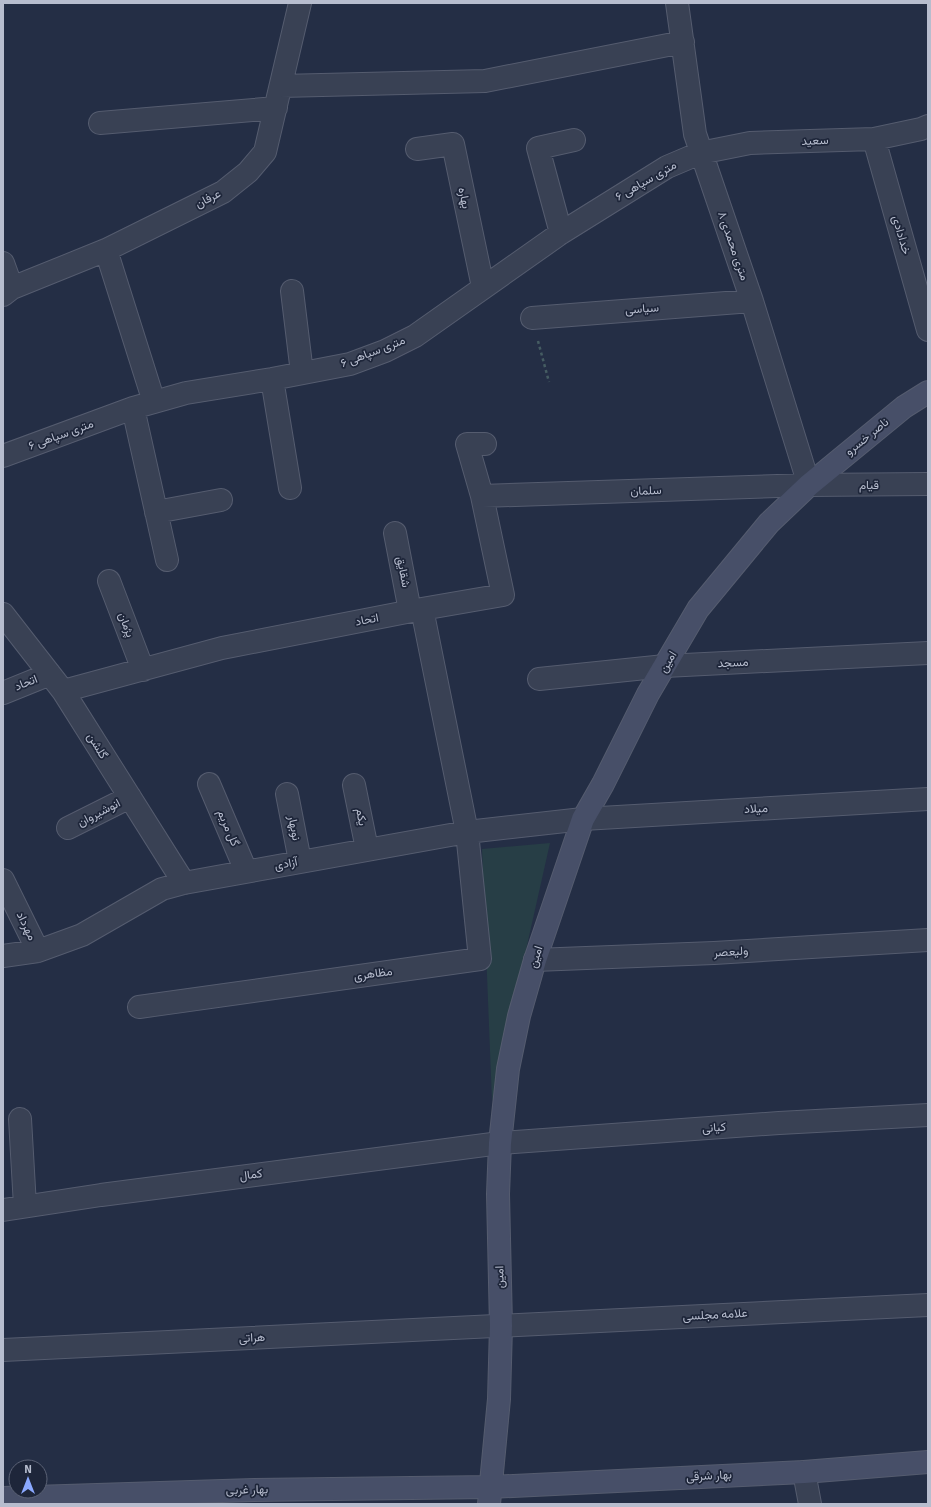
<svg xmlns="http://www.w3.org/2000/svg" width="931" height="1507" font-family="Signika,Vazirmatn,sans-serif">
  <rect width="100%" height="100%" fill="#242e45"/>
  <path fill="#273e46" d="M550,843l-58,258 -10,-252z"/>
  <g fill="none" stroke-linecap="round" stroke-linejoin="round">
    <g stroke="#555c6f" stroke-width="24">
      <path id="street" d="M677,3l18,131 57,167 57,184
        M281,86l204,-5 198,-39
        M100,123l176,-15
        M874,139l54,191
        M417,149l36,-5 30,143
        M561,233l-23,-85 36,-8
        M106,250l48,152
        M3,263l9,25
        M292,291l10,82
        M3,295l9,-7 94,-38 117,-58 25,-20 17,-20 35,-149
        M532,318l220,-17
        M272,379l18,109
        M133,408l34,152
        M3,456l130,-48 53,-15 86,-14 78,-15 35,-13 30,-15 146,-103 106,-66 33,-14 50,-10 124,-4 47,-10 7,-3
        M482,496l327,-11 119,-1
        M156,512l65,-12
        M395,533l15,78
        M109,581l34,89
        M3,614l60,77 121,192
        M539,679l126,-13 263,-13
        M63,691l159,-43 200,-39 81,-14 -21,-99 -15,-52h18
        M3,693l47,-19
        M209,784l37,87
        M354,785l13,64
        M287,794l13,67
        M68,828l62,-31
        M3,880l35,71
        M3,956l35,-5 44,-16 80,-46 22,-6 283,-51 116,-13 345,-20
        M535,960l179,-7 214,-13
        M139,1007l341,-48 -13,-127 -45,-223
        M20,1119l5,87
        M3,1210l98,-15 399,-52 279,-20 149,-8
        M3,1350l925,-45
        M804,1472l6,32"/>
    </g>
    <g stroke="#555c6f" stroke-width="24">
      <path id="secondary" d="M3,1498l251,-8 236,-3 314,-15 124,-10
        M489,1504l10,-105 2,-73 -3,-132 2,-51 8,-74 11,-53 16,-56 48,-141 20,-35 45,-90 50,-85 71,-86 40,-38 95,-78 24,-15"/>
    </g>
    <path stroke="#455c62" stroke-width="2.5" stroke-dasharray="3 3" stroke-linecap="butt" d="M538,341l11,41"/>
    <use href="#street" stroke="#394154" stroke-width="22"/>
    <use href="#secondary" stroke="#474f68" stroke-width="22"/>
  </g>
  <g text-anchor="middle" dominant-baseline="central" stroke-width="3.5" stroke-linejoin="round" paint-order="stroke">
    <g font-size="12" fill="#b7bdce" stroke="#1e263a">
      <text transform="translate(815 141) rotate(-2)">سعید</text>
      <text transform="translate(646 181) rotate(-30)">۶ متری سپاهی</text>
      <text transform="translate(464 198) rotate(78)">بهاره</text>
      <text transform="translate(208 199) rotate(-27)">عرفان</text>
      <text transform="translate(901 235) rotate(74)">خدادادی</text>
      <text transform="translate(733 246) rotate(71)">۸ متری محمدی</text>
      <text transform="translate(642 309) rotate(-4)">سیاسی</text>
      <text transform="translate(373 352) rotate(-21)">۶ متری سپاهی</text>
      <text transform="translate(61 435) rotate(-20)">۶ متری سپاهی</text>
      <text transform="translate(867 437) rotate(-39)">ناصر خسرو</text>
      <text x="869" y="485">قیام</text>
      <text transform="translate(646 491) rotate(-2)">سلمان</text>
      <text transform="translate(403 572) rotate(79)">شقایق</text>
      <text transform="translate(367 620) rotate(-11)">اتحاد</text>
      <text transform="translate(126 625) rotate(69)">پژمان</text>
      <text transform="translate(668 662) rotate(-59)">امین</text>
      <text transform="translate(733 663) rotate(-3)">مسجد</text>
      <text transform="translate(26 683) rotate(-22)">اتحاد</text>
      <text transform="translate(97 746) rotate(58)">گلشن</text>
      <text transform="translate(756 809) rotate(-3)">میلاد</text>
      <text transform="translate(99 813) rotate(-27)">انوشیروان</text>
      <text transform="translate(361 817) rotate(79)">یکم</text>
      <text transform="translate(228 828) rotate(67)">گل مریم</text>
      <text transform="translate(294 828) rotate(79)">نوبهار</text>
      <text transform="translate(286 864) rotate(-11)">آزادی</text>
      <text transform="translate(26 926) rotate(64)">مهرداد</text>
      <text transform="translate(731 952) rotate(-3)">ولیعصر</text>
      <text transform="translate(536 957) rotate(-73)">امین</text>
      <text transform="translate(373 974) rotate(-8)">مظاهری</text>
      <text transform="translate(714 1128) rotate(-4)">کیانی</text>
      <text transform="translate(251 1175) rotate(-7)">کمال</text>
      <text transform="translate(500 1277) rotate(-91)">امین</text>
      <text transform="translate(715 1315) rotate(-3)">علامه مجلسی</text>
      <text transform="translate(252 1338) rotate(-3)">هراتی</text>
      <text transform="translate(709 1476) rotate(-3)">بهار شرقی</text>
      <text transform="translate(247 1490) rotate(-1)">بهار غربی</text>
    </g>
  </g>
  <rect width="931" height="1507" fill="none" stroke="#b7bdce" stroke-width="8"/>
  <g transform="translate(28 1479)"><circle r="19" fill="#1e263a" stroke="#5b6275"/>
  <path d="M0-3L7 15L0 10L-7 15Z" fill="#8ba9ff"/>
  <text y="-6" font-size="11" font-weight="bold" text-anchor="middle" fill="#b7bdce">N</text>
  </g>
</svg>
